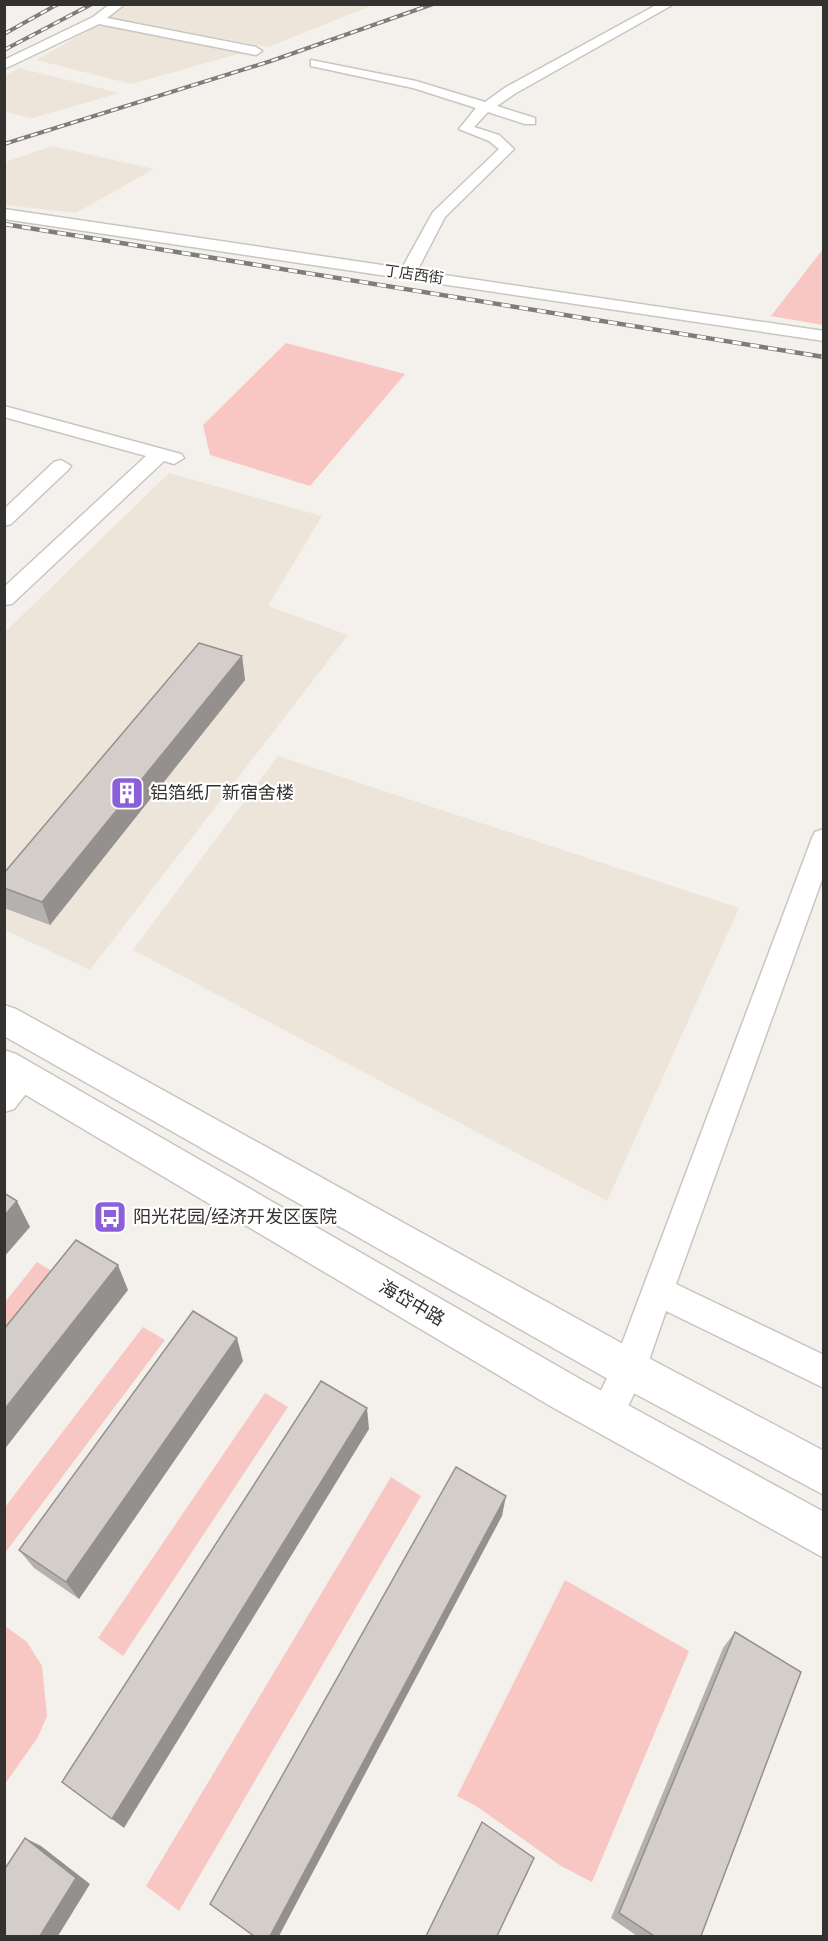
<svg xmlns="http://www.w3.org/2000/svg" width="828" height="1941" font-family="Montserrat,'Noto Sans SC',sans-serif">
  <rect width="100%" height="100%" fill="#f4f1ec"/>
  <path fill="#ede5da" d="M128,5h245l-105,42 -161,-29z
    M100,24l145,28 -114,32 -95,-24z
    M19,68l101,25 -88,25 -27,-6v-36z
    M52,146l102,23 -78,44 -71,-8v-43z
    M169,473l153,43 -54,90 80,29 -258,335 -85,-40 -1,-297z
    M278,756l461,152 -132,293 -474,-251z"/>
  <path fill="#f9c7c3" d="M823,249v76l-52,-9z
    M286,343l119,31 -95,112 -100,-31 -7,-30z
    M37,1262l21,13 -53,65v-38z
    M143,1327l22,13 -160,213v-46z
    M265,1393l23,14 -165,249 -25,-18z
    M391,1477l30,19 -242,415 -33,-25z
    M565,1580l124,71 -97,231 -31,-16 -85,-60 -19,-10z
    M5,1626l22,16 15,24 5,50 -9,21 -33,47z"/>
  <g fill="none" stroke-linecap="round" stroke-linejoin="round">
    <g stroke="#c9c6c1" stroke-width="3">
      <path id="minor" d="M110,4h15l-18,14 149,29 6,4 -6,4 -157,-31 -95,45v-9l89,-43z
        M658,4h16l-158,89 -19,13 38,12v6h-10l-37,-12 -14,15 25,8 15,14 -69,68 -28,54 407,60v10l-820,-122v-10l398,59 31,-56 66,-63 -10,-8 -30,-12 17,-21 -63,-20 -102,-22v-6l105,21 69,21 21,-15z
        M4,406l177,48 3,4 -10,6 -10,-3 -152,143 -8,1v-18l142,-131 -142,-39z
        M61,460l10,6 -3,4 -57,54 -7,2v-17l50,-47z
        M824,829v45l-148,410 148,71v33l-158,-77 -20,58 -28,58 -12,5 -12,-5 -5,-12 26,-53 197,-524 3,-6z
        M26,1064l10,4 4,8 -26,33 -10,3v-32l12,-12z"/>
    </g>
    <g stroke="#c9c6c1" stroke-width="3">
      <path id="primary" d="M4,1005l12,4 627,346 181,96v44l-209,-112 -611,-347z
        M4,1050l12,4 564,325 244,133v46l-272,-151 -548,-325z"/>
    </g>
    <use href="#minor" fill="#fff" fill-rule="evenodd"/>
    <use href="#primary" fill="#fff" fill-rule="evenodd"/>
    <g stroke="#7f7d7a" stroke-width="4">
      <path id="rail-far1" d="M4,34l54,-30
        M4,50l88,-46
        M4,144l267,-83 162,-57"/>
    </g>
    <g stroke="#7f7d7a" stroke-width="4.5">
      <path id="rail" d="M4,224l820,133"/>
    </g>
    <use href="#rail-far1" stroke="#fff" stroke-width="2" stroke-dasharray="7" stroke-linecap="butt"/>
    <use href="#rail" stroke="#fff" stroke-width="3" stroke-dasharray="9" stroke-linecap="butt"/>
  </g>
  <path fill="#b5b1ae" d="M242,656l3,24 -195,245 -46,-17v-35z
    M243,1361l-164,238 -45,-31 -15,-18z
    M735,1632l-34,304h-64l-26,-18 112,-270z"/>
  <path fill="#94908d" d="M242,656l3,24 -195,245 -8,-23z
    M17,1201l13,26 -26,30v-41z
    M118,1265l10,25 -124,160v-40z
    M237,1338l6,23 -164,238 -13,-17z
    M367,1408l2,21 -245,399 -12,-9z
    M506,1496l-4,20 -223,420h-9z
    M25,1838l16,8 49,38 -32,52h-18z"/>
  <path fill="#d3ceca" stroke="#94908d" stroke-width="1.5" d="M199,643l43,13 -200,246 -38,-14v-15z
    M4,1193l13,8 -13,15z
    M76,1240l42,25 -114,145v-81z
    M193,1311l44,27 -171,244 -47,-32z
    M321,1381l46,27 -255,411 -50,-37z
    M456,1467l50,29 -236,440h-16l-44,-32z
    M735,1632l66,40 -100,264h-47l-35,-23z
    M482,1822l52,36 -37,78h-71z
    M25,1838l51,40 -36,58h-36v-66z"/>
  <defs>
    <g id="building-square" transform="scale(1.725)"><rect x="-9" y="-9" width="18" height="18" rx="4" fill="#8b5fd9" stroke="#fff"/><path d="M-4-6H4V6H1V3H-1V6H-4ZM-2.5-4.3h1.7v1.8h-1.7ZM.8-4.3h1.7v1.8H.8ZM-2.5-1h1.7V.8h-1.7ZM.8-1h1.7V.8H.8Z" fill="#fff"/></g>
    <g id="bus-square" transform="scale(1.725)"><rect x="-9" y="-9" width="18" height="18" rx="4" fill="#8b5fd9" stroke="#fff"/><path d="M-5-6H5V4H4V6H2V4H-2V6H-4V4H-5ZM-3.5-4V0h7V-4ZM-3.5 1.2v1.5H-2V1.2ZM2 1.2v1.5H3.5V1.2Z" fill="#fff"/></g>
  </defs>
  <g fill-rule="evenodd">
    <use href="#building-square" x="127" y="793"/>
    <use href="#bus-square" x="110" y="1217"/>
  </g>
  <g text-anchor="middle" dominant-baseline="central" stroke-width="4.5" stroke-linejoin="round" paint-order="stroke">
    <g font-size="15" fill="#343230" stroke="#fff">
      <text transform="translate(414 274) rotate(8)">丁店西街</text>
    </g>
    <g font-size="18" fill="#343230" stroke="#fff" text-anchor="start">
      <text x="150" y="793">铝箔纸厂新宿舍楼</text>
      <text x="133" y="1217">阳光花园/经济开发区医院</text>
    </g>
    <g font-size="18" fill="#343230" stroke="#fff">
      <text transform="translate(412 1303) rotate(30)">海岱中路</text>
    </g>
  </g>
  <rect width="828" height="1941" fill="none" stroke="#343230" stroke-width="12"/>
</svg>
